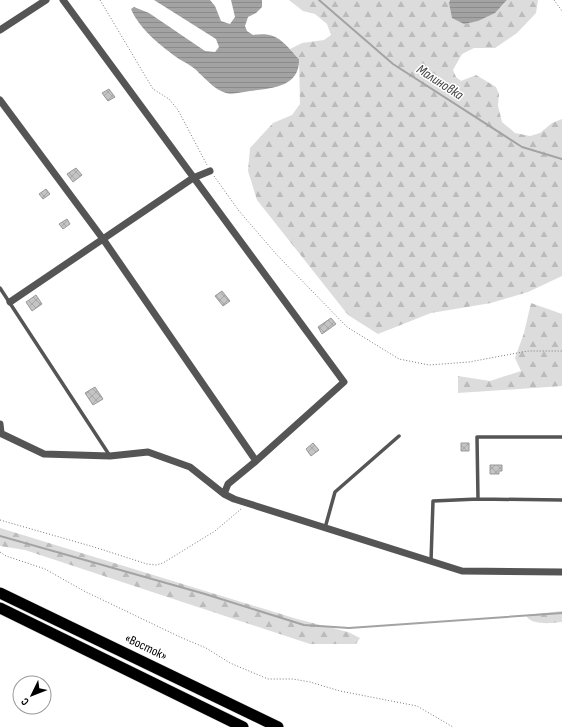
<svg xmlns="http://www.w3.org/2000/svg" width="562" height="727" font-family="'Sofia Sans Condensed',sans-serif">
  <defs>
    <pattern id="forest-firs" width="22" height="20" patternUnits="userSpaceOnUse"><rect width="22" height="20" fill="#dcdcdc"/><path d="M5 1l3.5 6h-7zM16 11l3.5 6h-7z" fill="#bbb"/></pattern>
    <pattern id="water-rules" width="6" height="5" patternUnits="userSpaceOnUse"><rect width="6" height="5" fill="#a3a3a3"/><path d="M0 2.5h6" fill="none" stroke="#8b8b8b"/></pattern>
    <pattern id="building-cross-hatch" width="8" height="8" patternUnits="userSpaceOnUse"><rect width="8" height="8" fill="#c4c4c4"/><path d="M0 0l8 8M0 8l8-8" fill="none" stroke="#a7a7a7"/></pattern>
  </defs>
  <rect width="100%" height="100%" fill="#fff"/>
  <path fill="url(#forest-firs)" d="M289,0h161l-1,3 15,21c16,-4 33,-10 43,-24h31l-2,13 -19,20 -22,15h-21l-12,6 -9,16 3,7 5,4 15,-6 20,12 3,7 -1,12 4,16 13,11 15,3 10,-3 12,-10 10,-4v157l-34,16 -37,11 -60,10 -53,21 -30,-19 -91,-115 -9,-29 2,-23 23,-25 19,-8 8,-11 -1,-45 -9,-10 12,-6 22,-3 7,-5 -4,-11 -12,-10 -12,-3z
    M531,303l31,11v72l-104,7v-17l32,5 31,-10 -6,-13 9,-25z
    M0,528l297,91 51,13 12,6 -4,6h-46l-285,-94 -25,-4z
    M562,611v11c-9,1 -32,4 -36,-7z"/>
  <path fill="url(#water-rules)" d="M154,0h56l5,6 6,15 9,3 5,-7 -4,-17h31v7l-6,6 -8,4 -3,9 2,5 6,4c24,-4 30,7 46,24 1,28 -27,29 -49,32 -7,1 -18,4 -24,2 -11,-3 -19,-13 -27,-20 -5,-6 -13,-10 -20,-14 -18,-13 -39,-29 -48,-50l3,-2 15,6 56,38 10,1 4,-5 -3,-8z
    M450,0h57l-12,13 -17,8 -14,3 -12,-6 -3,-15z"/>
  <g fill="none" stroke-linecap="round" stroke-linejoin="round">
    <path stroke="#a3a3a3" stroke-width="2" d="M319,0l74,64 129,83 40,12
      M0,536l205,58 99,31 45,3 213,-15"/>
  </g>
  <path fill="url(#building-cross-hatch)" stroke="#999" d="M109,89l6,8 -7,4 -6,-8z
    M76,168l6,7 -9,7 -6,-8z
    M46,189l4,5 -7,5 -4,-5z
    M67,219l3,5 -7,5 -4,-5z
    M222,291l8,10 -7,5 -8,-10z
    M36,295l6,9 -10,7 -6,-9z
    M331,318l5,6 -14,10 -4,-7z
    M95,387l8,12 -10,6 -8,-12z
    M313,443l6,7 -8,6 -5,-7z
    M461,443h8v8h-8z
    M490,465h12v6h-3v3h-9z"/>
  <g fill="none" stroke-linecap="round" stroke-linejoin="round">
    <g stroke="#dbdbdb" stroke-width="12">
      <path id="trunk" d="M0,593l278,134
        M0,608l243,119"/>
    </g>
    <path stroke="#777" stroke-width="1" stroke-dasharray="1 2" stroke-linecap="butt" d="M100,0l53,89 16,10 9,11 29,55
      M554,0l8,11
      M214,176l25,35 38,44 70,72 52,32 30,6 40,-3 59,-11h34
      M0,520l94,27 53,17 9,1 7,-2 52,-32 26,-22
      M0,552l6,4 39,13 39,22 96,46 26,11 24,15 38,16h25l17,3 30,9 77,15 36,21"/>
    <path stroke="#555" stroke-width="3.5" d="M0,288l110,168
      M478,499l-1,-62h85
      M325,528l10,-36 64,-56
      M431,561l2,-60 45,-2 84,1"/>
    <path stroke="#555" stroke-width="7" d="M63,0l281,382 -88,79
      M0,30l46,-30
      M0,100l103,139 153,222 -28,23 -4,10 10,5 228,72 100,1
      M10,302l183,-124 17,-7
      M0,424l1,9
      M0,433l44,21 66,2 38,-4 42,15 34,27"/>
    <use href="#trunk" stroke="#000" stroke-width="11"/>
  </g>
  <g text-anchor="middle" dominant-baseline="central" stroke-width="3" stroke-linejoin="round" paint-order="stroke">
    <g font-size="13" fill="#000" stroke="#fff">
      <text transform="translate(146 647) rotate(26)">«Восток»</text>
    </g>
    <g font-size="14" font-style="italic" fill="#444" stroke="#fff">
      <text transform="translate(440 82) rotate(33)">Малиновка</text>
    </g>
  </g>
  <g transform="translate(32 695) rotate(227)"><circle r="19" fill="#ffffff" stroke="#999999"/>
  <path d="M0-3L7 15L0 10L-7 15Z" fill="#000000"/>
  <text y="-6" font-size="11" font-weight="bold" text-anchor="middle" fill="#000000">С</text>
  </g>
</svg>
